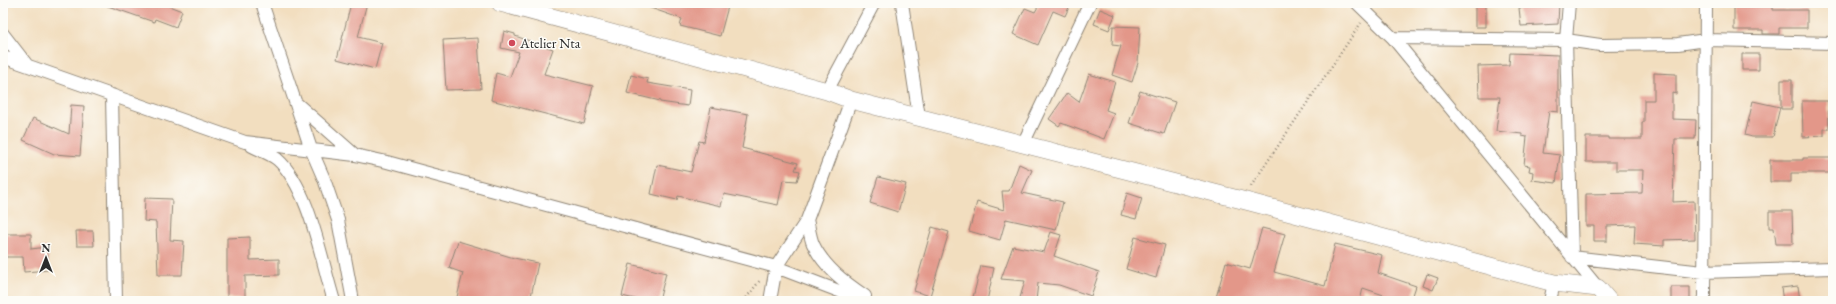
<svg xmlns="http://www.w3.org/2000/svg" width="1836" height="304" font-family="'EB Garamond',serif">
  <rect width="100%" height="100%" fill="#fdfcf7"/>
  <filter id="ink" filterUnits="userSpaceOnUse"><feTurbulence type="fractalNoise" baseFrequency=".025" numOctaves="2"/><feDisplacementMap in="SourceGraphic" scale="8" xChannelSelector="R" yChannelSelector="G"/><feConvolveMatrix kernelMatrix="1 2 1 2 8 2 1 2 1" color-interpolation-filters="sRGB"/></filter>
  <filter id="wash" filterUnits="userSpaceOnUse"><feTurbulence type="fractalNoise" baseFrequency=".012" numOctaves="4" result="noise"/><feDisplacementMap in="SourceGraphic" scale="16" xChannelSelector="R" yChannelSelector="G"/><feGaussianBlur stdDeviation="0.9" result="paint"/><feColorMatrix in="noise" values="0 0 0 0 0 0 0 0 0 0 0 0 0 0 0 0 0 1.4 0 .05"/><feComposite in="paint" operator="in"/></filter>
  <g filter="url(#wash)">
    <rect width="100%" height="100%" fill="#f2debf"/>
    <g id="blocks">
      <path fill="#e39789" d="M105,3h56l21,8 -6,16 -21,-8 -1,3 -49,-17z
        M351,3h16l-9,34 24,6 -7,26 -38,-10z
        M642,3h87l-9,33 -40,-10 2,-7 -40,-14z
        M1035,3h36l-6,13 -12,-5 -15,34 -25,-11 12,-26 10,4 4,-7z
        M1475,3h11v24h-11z
        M1546,3h13l-1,21 -37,2 -2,-18 27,-3z
        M1734,3h39v7h34v18h-28v6h-16v-4h-29z
        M1100,9l15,6 -6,15 -15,-6z
        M1113,26l27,1 -2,36 -6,19 -20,-7 9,-29 -9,-1z
        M504,31l11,3v2l38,13 -9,25 49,12 -9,38 -93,-24 5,-27 14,4 9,-25 -18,-4z
        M478,38l3,51 -35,1 -3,-50z
        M1510,53l48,2v57l-9,-1 -6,42 17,2 -4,28 -24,-3 1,-8 -4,-1 1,-5 -6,-1 3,-28 -5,-1v-2l-26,-3 4,-34h-21l-1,-31 31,-1z
        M1742,54h17v16h-17z
        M1654,73l22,1v20l-4,-1v26l24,1 -1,19h-20l-2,63 21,-1 1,38 -31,1v6l-30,-2 1,-19 -28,1v15h-13v-15h-8v-32l56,-1 1,-23h-27v-8h-30v-25h22v2h34v-17h2v-22h10z
        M1089,74l26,8 -9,28 8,3 -10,26 -43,-16 -2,3 -10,-7 18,-26 12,9z
        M631,75l17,4 -1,4 43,7 -2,16 -28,-4v-1l-33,-8z
        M1781,80h11v29h-11z
        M1140,91l35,11 -11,32 -35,-11z
        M1753,101l27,6 -7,30h-21l-7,-2z
        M1802,101h26l1,28h-5v7l-21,1z
        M71,105l13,1 -4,50 -26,-2 -31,-14 10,-22 36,16z
        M711,107l37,7 -6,34 56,15 -3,7 5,1 -3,10 -14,-1 -5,25 -54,-11 -3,12 -43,-10 -1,4 -26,-6 6,-29 34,7 8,-31 5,1z
        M1803,158h29v15h-41v9h-21v-22h33z
        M1019,164l13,6 -10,23 41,9 -7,28 -50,-11 -6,21 -31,-9 8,-29 27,8 -2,-19h7z
        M878,177l28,7 -8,28 -28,-9z
        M1127,193l15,5 -6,21 -15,-4z
        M145,198l27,1 -2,41 14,1 -2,34h-24l-2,-53 -12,-1z
        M1769,211h23l1,33h-17l-2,-16h-5z
        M932,227l17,5 -19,64 -16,-5z
        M1262,228l23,6 -11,38 51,14 10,-42 47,11 -4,18 38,13 -5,15h-10l-38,-13 -3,13h-145l11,-39 24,7z
        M76,231h17l1,15h-17z
        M1051,232l10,3 -7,21 45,16 -8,24 -32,-11 -21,-2 -2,18h-17l6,-20 -24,-2 12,-33 31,6z
        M3,234h28v15l16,-2 2,23 -25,2 -1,-15h-20z
        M250,237v23l29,-1v16l-34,1v22h-18v-60z
        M1135,237l30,8 -9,33 -30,-9z
        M458,241l56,17 24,5 -8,38h-74l7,-28 -14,-5z
        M630,264l36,9 -7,28h-16l-21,-5z
        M981,266l13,2 -7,33h-15z
        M1427,274l11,4 -5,12 -10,-4z
        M1798,286l2,15h-17l-2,-13z
        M1671,287h19v14h-19z"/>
    </g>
  </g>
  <g filter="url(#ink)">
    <use href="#blocks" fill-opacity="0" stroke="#8e8475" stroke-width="1"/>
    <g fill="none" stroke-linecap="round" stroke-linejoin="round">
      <g stroke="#8e8475" stroke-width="14">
        <path id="minor" d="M262,3l49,146 13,30 14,41 15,81
          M902,3l17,114
          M1357,3l36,35 205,250
          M1569,3l-3,37 6,217 131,15 130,-4
          M3,34l24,31
          M1393,38l173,2 34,5 78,-1 28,-4 127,3
          M3,57l242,85 110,13 32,7 389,105 89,34
          M827,91l47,-88
          M112,95l4,206
          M296,103l59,52
          M1023,144l67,-141
          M252,146c8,4 18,8 25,13 33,29 44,101 57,142
          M807,220c2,7 3,17 6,24 11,23 31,38 52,52
          M770,301l6,-34 31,-47 44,-120
          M1550,301l4,-18
          M1703,301l1,-5 2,-293"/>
      </g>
      <g stroke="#8e8475" stroke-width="18">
        <path id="secondary" d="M500,3l327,88 24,9 391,100 312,83 44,5 11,13"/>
      </g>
      <path stroke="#8e8475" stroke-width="2.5" stroke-dasharray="1 3" stroke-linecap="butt" d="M1251,186l110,-163
        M744,301l17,-22"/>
      <use href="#minor" stroke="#fff" stroke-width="12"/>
      <use href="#secondary" stroke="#fff" stroke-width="17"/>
    </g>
  </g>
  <circle fill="#d1495b" stroke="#fdfcf7" stroke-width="1.5" cx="512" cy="43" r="4"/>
  <g text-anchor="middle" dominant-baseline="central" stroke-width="3" stroke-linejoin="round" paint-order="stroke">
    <g font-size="14" fill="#2b2b2b" stroke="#fdfcf7" text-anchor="start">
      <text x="520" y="43">Atelier Nta</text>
    </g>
  </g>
  <rect width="1836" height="304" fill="none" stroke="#fdfcf7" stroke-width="16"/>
  <g transform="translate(46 258)" stroke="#fdfcf7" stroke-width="3" paint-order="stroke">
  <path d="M0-3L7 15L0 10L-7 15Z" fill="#2b2b2b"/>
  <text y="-6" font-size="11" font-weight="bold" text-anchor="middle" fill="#2b2b2b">N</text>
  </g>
</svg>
